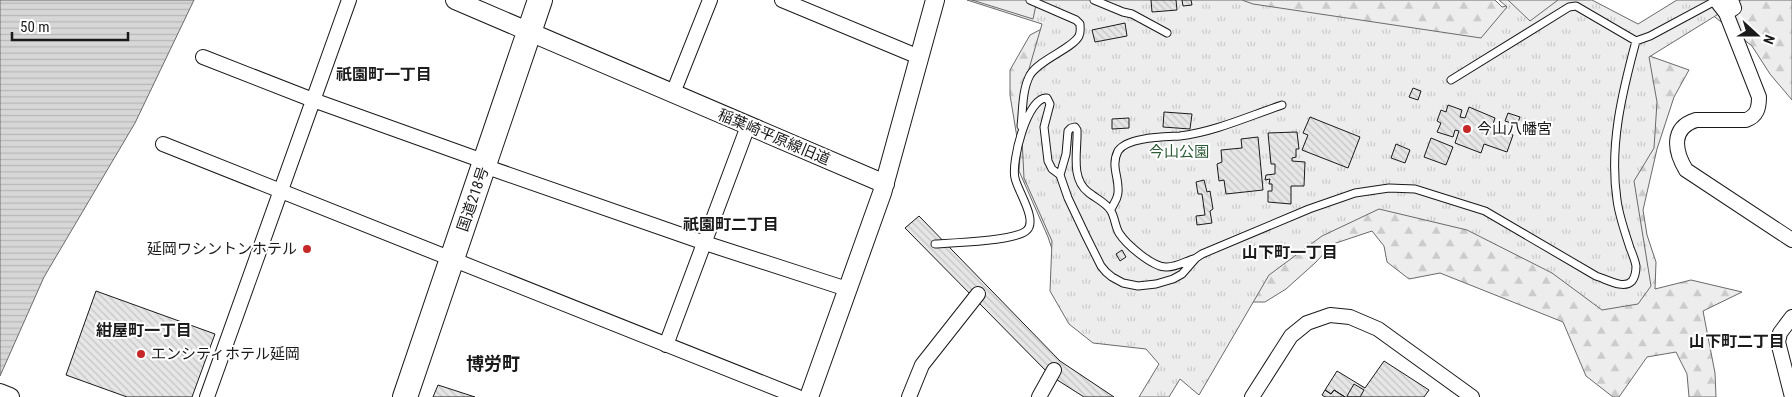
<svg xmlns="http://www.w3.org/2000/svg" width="1792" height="397" font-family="'Roboto Condensed','Noto Sans JP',sans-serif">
  <defs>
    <pattern id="forest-firs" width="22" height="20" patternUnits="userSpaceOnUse" patternTransform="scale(1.25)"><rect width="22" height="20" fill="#ededed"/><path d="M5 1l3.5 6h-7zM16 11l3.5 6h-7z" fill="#cbcbcb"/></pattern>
    <pattern id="park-tufts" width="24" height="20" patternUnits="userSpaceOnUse" patternTransform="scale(1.25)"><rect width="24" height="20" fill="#ededed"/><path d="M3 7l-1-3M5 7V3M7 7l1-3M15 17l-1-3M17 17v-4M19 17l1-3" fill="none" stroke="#cbcbcb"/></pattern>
    <pattern id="water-rules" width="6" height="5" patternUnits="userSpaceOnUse" patternTransform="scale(1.25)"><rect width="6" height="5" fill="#d7d7d7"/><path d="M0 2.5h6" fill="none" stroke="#b8b8b8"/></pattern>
    <pattern id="building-back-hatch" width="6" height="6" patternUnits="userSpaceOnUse" patternTransform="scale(1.25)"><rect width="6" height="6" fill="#e6e6e6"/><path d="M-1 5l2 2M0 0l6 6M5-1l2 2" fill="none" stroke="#c5c5c5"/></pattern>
  </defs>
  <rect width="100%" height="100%" fill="#fff"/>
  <path fill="url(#forest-firs)" stroke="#6a6a6a" d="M1179,0h316l7,7 33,-7 78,43 76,27 -15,27 -17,52 -14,61 4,25 9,27 -1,27 36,-9 51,12 -39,19 12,62 1,24h-27l-2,-23 -11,-22 -29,5 -28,40h-6l-27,-21 -23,-54 -123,-49 -31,6 -22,-17 -3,-16 -12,-15 -39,13 -18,19 -29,26 -21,13h-26l-185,-47 -6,-18 -29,-66 1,-15 -10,-61v-25l20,-35 25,-13z
    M1693,0h99v100l-22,-26 -18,-28z"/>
  <path fill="url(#park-tufts)" stroke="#6a6a6a" d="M967,0h275l11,4 228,34 26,-31 -8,-7h93l46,24 39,-24h64l-92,57 8,45 -3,46 -20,33 17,105 -13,18 -36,6 -50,-37 -85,-43 -88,-21 -57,27 -53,39 -70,120 -19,-16 -11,18h-30l20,-33 -13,-15 -53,-6 -24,-19 -19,-33 2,-50 -28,-63 -4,-78 22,-76z"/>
  <path fill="#ededed" stroke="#6a6a6a" d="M972,0h65l-4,19z
    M1508,0h50l-28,21z"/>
  <path fill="url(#water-rules)" stroke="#6a6a6a" d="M0,0h194l-59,123 -91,154 -44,99z"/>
  <path fill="url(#building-back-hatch)" stroke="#1a1a1a" d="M1151,0h25l1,10 -25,2z
    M1182,0h9l1,5 -9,1z
    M1125,23l2,13 -32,6 -3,-12z
    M1413,88l8,3 -3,9 -9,-3z
    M1448,105l14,5 -2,7 5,1 4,-11 26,11 -3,9 21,8 -6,17 -23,-8 -3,9 -26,-10 4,-12 -4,-1 -2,7 -16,-5 4,-9 -4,-2 4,-11 5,2z
    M1164,112l28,2 -2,15 -27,-2z
    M1508,113l12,4 -3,8 -12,-4z
    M1310,117l50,20 -12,31 -46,-18 6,-15 -5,-2z
    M1129,118v10l-17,1v-10z
    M1297,132l2,17h-3v8l-4,1v3l13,1 -1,24h-13v18l-23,-2v-11h4v-7h-3l1,-5 -5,1 1,-5 9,-1v-10h-4l-3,-31z
    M1258,137l5,53 -37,4 -2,-14 -5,1 -2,-17 5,-2 -1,-12 21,-2 -1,-9z
    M1431,138l22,9 -7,18 -22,-8z
    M1396,144l14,6 -5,13 -14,-5z
    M1204,180l3,12 3,-1 3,18 -3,2 2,12 -15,2 -1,-9 9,-1 -3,-21h-4l-2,-12z
    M919,216l141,145 54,36h-30l-33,-21 -146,-148z
    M1122,250l4,7 -6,4 -4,-7z
    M96,291l119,43 -23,63h-65l-61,-22z
    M1384,361l45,29 -5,7h-79l-11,-7 -3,4 -6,-4 12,-19 28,17z
    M1354,384l10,6 -4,7h-12l-1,-1z
    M438,385l37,12h-42z
    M1325,390l6,4 3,-4 11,7h-20l-3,-2z"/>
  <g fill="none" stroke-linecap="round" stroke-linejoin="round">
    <g stroke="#1a1a1a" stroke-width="9">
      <path id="service" d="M1094,0l29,12 9,2 35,19
        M1451,80l118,-73 7,-1 60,35 14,-5 67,-36
        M1021,126c2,-17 1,-36 9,-51 10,-16 42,-26 49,-39 2,-4 1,-8 1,-12l-4,-4 -46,-20
        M1060,175l6,-21 2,-23 3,-3 4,-1 2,3c1,20 -7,48 11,62 7,6 19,11 23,19 4,7 4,15 8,22 7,11 34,35 48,34 10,0 19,-6 29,-9
        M1111,209c4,-7 8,-13 7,-21 0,-13 -7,-23 0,-37 9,-14 46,-14 62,-15 34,-4 69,-20 102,-31
        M935,244c19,-1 78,-3 91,-13 13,-10 -9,-41 -11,-53 -4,-16 12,-81 32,-80l3,6 -6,23 4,34 4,8 8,6 8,23 18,38 15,30 5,6 6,5 11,6 15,3 18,-2 17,-5 9,-5 14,-16 6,-4 107,-45 46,-16 34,-5 26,1 70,22 111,65c10,3 28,14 36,5 3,-4 4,-11 4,-15 -1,-6 -4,-13 -6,-18 -5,-16 -11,-32 -13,-48 -8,-54 5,-107 19,-159"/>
    </g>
    <g stroke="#1a1a1a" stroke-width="16">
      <path id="minor" d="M782,0l137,57
        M1716,0l10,13
        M1731,0l3,8 -8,5 33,84c0,11 -2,19 -13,23h-50c-26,8 -21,32 -10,50l106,70
        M203,57l110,43 173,62
        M673,93l37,-93
        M163,144l635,253
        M484,166l221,77 142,46
        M666,345l82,-219
        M207,397l142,-397
        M909,397l13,-32 56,-71
        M1039,397l15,-27
        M1252,397l39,-61 16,-13 23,-8 20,2 28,12 94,68
        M1792,397l-14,-55 2,-9 12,-16"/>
    </g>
    <g stroke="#1a1a1a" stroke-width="20">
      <path id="tertiary" d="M455,0l430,184
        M0,393l10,4
        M809,397l73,-204 53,-193"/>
    </g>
    <g stroke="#1a1a1a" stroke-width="26">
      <path id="trunk" d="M405,397l135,-397"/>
    </g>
    <use href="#service" stroke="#fff" stroke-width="7"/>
    <use href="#minor" stroke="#fff" stroke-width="14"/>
    <use href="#tertiary" stroke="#fff" stroke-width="18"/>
    <use href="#trunk" stroke="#fff" stroke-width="24"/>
  </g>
  <g fill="#c62828" stroke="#fff" stroke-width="2">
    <circle cx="1467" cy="129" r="5"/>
    <circle cx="307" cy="249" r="5"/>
    <circle cx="141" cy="354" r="5"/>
  </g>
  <g text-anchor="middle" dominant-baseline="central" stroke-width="4" stroke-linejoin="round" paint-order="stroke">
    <g font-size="15" fill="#1a1a1a" stroke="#fff" text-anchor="start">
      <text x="1477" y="129">今山八幡宮</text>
      <text x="297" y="249" text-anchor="end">延岡ワシントンホテル</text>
      <text x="151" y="354">エンシティホテル延岡</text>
    </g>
    <g font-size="15" fill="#1a1a1a" stroke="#fff">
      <text transform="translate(774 137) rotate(23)">稲葉崎平原線旧道</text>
      <text transform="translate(473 199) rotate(-71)">国道218号</text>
    </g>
    <g font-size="15" fill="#2b5a34" stroke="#fff">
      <text x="1179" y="152">今山公園</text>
    </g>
    <g font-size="16" font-weight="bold" fill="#1a1a1a" stroke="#fff">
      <text x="384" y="74">祇園町一丁目</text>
      <text x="731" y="224">祇園町二丁目</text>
      <text x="1290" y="252">山下町一丁目</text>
      <text x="144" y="330">紺屋町一丁目</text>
      <text x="1737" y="341">山下町二丁目</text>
    </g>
    <g font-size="18" font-weight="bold" fill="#1a1a1a" stroke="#fff">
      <text x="493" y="363">博労町</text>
    </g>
  </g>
  <g transform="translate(1757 35) rotate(111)" stroke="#ffffff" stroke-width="4" paint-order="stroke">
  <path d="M0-4L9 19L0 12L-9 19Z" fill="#1a1a1a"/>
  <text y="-8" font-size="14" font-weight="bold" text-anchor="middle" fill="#1a1a1a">N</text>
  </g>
  <path d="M12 32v8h116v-8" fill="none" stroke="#1a1a1a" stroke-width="2.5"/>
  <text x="20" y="32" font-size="15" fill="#1a1a1a" stroke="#ffffff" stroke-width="4" paint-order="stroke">50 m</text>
</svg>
